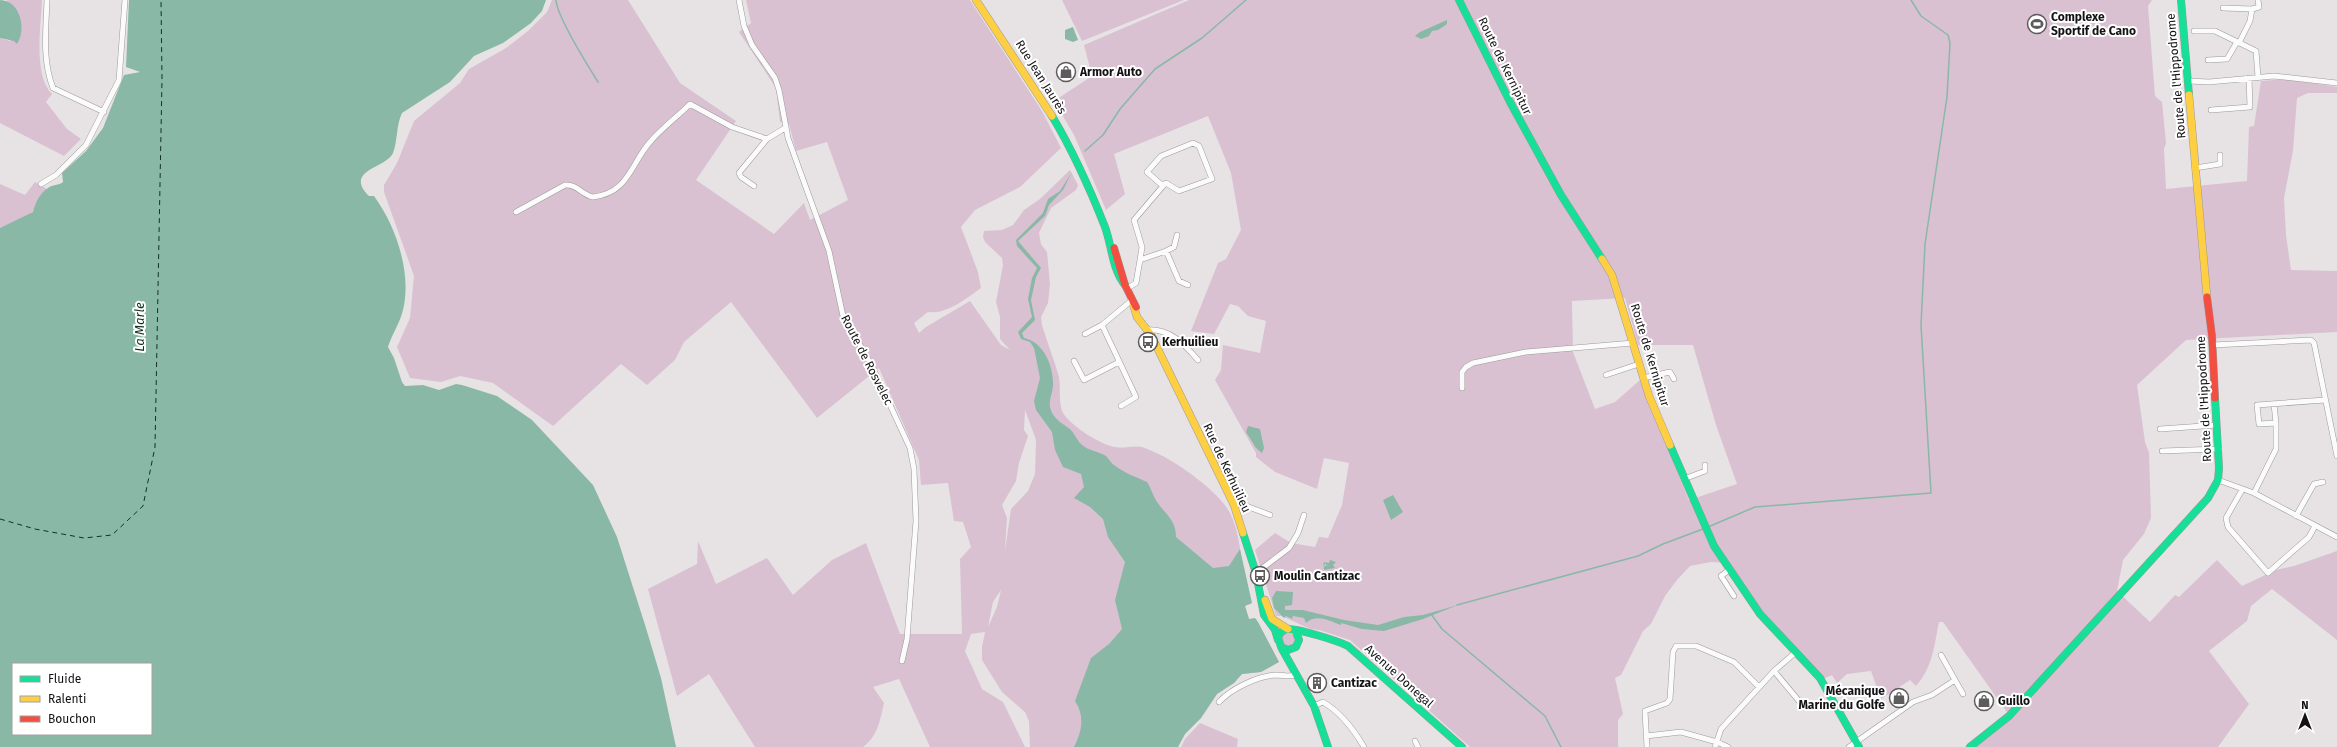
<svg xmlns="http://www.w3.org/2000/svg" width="2337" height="747" font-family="'Fira Sans',sans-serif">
  <rect width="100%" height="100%" fill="#e7e3e5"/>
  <path fill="#d9c1d2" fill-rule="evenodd" d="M7,0h35c-1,25 -9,76 10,94l-6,8 21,27 14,10 -17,17 -64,-33v-85l10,3z
    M552,0h76l52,83 56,38 -40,59 78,54 30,-31 6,17 38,-20 -21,-58 -31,9 -7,-27 -9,-2 -4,-34 -37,-56 12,-9 -5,-23h224l72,111 19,37 -41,39 -45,23 -14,17 17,45 3,16c-14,10 -35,27 -53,24l-14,11 5,10 7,-6 44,-26 31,44 9,5 -10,-11v-22l-4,-15 7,-37 -1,-7 -17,-16 -2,-5 1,-6 18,-1 11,-5 11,-15 16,-11 30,-29 8,15 -2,5 -25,18 -12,25 2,11 6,8 3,32 -2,19 -7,14 1,8c5,17 12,34 17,52 2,11 -1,25 4,36 8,13 38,32 52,34 9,2 18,-2 27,0 27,9 64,35 82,57 21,26 14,70 28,99l-7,3 4,13h7l23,43 -18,10 -19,2 -8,9 -17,11 -16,24 -16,16 -7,13h-57l24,-58 24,-10c4,-8 -2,-11 -2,-18 1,-17 14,-23 23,-35 1,-18 -19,-15 -27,-27 5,-22 -12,-43 -20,-62l5,-21 -3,-14 -4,-2 -15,4 -12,-2c-13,-13 -2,-23 -8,-34 -13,-5 -27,2 -37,-12v-20l-7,-8 -8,-3 -9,-17 5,-29 -6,-19h-3l6,19 -7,23 1,8 8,14 16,13c2,7 -1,13 1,20 5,15 26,10 37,14l1,23 9,12 27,-1 4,2 1,10 -5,14v9l9,14 1,11 9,17 1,21 3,4 9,6 12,3 3,6 -2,7 -14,9 -8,19 5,19c-7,8 -18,6 -26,10 -16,7 -25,45 -30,61h-82l-1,-26 -4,-9 -23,-20 -20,-32v-13l3,-15 -14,2 -6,17 17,38 21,13 22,45h-95l-31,-68 -26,8 11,16c-4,17 -6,33 -21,44h-108l-46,-73 -32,22 -29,-107 49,-25 1,-23 18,43 51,-26 26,37 39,-35 34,-17 34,91h62l-2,-75 11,-12 -8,-25 -9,-1 -6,-38 -27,2 -2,-25 -40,-92 -62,50 -86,-116 -47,40 -9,18 -28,25 -26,-21 -68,62 -60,-43 -33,-7 -19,6 -31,-4 -13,-31 13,-29 4,-42 -30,-84v-7l13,-22 17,-42 46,-38 9,-14 37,-21 22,-17 19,-19zM1025,410l11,30 -1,34 -7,17 -17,18 -6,42 2,-33 -5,-13 14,-24 3,-18 9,-27 -4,-6zM1001,590l-4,17 -9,20 5,-25z
    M1062,0h122l-102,41z
    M1189,0h963l-4,6 7,90 7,6 4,41 -2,6 2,40 81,-8 2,-54 5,-1 7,-45 25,-2 51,8v6h-29l-11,5 -4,53 -9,47 2,37 5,35 46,1v61l-151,8 -49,45 8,57 4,11 2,65 -7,16 -21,26 -6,31 33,31 25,-27 4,2 38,-37 25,26 34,-16 18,-4 43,-15v89l-65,-51 -21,17 -4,15 -38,30 40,53 -31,43h-244l35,-32 -66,-93h-4c-5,24 -6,45 -23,64l-6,-6 -29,19 -10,-28 -24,3 -10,9 -5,-8 -9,4 -20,-24 -38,-39 -37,-53 -17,-1 -21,4 -13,14 -12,16 -14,28 -8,7 -22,44 -6,3 8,36 -5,6v27h-148l-120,-107 -31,-10 -9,-1 -28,-13h-6l-21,-66 20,-17 16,10 24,4 4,-10 9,1 14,-33 7,-42 -25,-5 -7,31 -42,-17 -19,-15v-4l-41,-73 6,-10 2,-25 37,8 6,-32 -18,-5 -10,-10 -8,-2 -16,30 -23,-3 27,-68 8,-4 15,-29 -10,-57 -23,-57 -94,38 11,40 -19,16 -32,-75 -20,-34 38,-25 -8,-31zM1625,298l13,47h55l23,80 21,59 -48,16 -49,-120 -25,22 -20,7 -22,-57 -1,-51z
    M35,182l12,7c-15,29 -17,27 -47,39v-44l25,11z
    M1281 640a7 7 0 1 1 14 0a7 7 0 1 1-14 0Z
    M1200,723l38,16 -1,8h-56l4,-8z"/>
  <path fill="#8ab8a6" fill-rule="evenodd" d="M0,0c20,0 27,29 17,44l-3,-3 -14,-3z
    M129,0h417l-4,11 -11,12 -28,20 -29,13 -24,26 -48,31c-6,12 -4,27 -9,40 -6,15 -50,17 -24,43h5c22,30 38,77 29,114 -3,13 -11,24 -15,37l6,11 8,24 3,4 18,-1 16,5 17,-6 6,1 35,11 35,24 61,65 24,52 29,91 15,50 15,69h-676v-519l33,-16c2,-9 7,-19 15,-24 5,-4 10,-2 15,-6l-1,-9 24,-22 17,-23 21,-53 16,-3 -14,-5zM13,664h138v70h-138z
    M1447,20v4l-9,6 -6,1 -3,5 -8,3 -6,-3 5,-4z
    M1073,27l5,13 -5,2 -8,-3v-9z
    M1072,172l-9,18 -14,15 -4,11 -27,25 23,27 -5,9 -5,23 4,20 -13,13 2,5c20,4 30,29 29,48 -1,10 -6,16 -1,27 5,8 11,11 18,16 5,5 7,11 11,15 7,7 17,7 25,12 3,3 5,7 8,9 10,8 22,12 33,17 4,6 6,14 10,20 9,13 19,18 19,35l37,31 16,-2 11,-17 12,54 -7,3 4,13 6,-1 3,4 21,40 -18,10 -19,2 -8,9 -17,11 -16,24 -16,16 -7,13h-104c8,-16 11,-31 1,-46l16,-43 18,-14 13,-15 -7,-29 10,-38 -17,-25 -5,-18 -13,-12 -16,-9 10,-11 -3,-13 -18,-7 -8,-17 -3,-18 -16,-22 -2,-9 6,-23 -6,-30 -4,-6 -9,-3 -3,-7 14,-15 -4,-18 4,-21 5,-10 -20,-22 -1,-6 27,-27 5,-14 12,-8z
    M1248,426l12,3 4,19 -2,5 -6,-5 -10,-16z
    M1393,495l10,17 -12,8 -8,-20z
    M1330,560l6,2 -3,3 2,3 -11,2v-4l6,-1h-4v-2l-3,3 1,-4 5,1z
    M1276,591l17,1 -1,13 -7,1v4h18l41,10 34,5 26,-8 19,-2 35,-10 -35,14 -39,12 -22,-2 -21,-6v2c-11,-4 -24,-12 -35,-2l-2,-5 -11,-2 -1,3 -6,-3 -2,2 -10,-10 -2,-10z"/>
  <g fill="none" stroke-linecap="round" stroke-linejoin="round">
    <path stroke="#8ab8a6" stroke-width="1.5" d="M556,0c1,17 32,66 42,82
      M1085,151l18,-16 17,-26 35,-40 47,-31 44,-38
      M1708,527l47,-20 176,-14 -10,-168 4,-81 22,-147 3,-54 -2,-8 -27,-19 -10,-16
      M1457,605l181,-49 25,-12 40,-15
      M1431,614l11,15 103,87 16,31"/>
    <path stroke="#123227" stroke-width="1" stroke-dasharray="5 4" stroke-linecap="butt" d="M0,519l35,10 49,9 28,-3 31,-29 12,-59 7,-368 -1,-79"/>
    <g stroke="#9c999a" stroke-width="6">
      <path id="street" d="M47,0c-1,30 -5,60 6,88l51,24
        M739,0l5,26 8,19 23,33 4,12 9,48 41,113 14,65 29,50 38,82 4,21 2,52 -9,118 -5,22
        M2223,8l29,1
        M2194,31h21l41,20 2,26
        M2239,43l11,-22 2,-12 7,-2 -1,-7
        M2208,60l19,-1 10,-17
        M2188,81l21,1 65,-6 63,7
        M2211,110l39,-3 -1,-29
        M2195,168l25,-4v-9
        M41,184l15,-9 30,-30 33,-65 6,-80
        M754,186l-13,-9 -2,-4 28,-34 18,-11
        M516,212l49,-27c12,-1 17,10 28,12 36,-4 38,-34 57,-55 12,-14 27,-25 40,-38l42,23 35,12
        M1166,251l8,-4 3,-12
        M1140,260l2,-13 -8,-27 29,-34 3,-3 13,8 33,-12 -13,-33 -6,-3 -32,13 -14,16 16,14
        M1126,289l10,-6 4,-23 26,-9 13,30 9,4
        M1146,330c24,-2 38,14 52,30
        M1085,334l17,-9
        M2213,345l98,-5 3,3 23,113
        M1074,361l10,19 35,-18
        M1606,375l33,-11
        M1643,378l27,-6 4,7
        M1462,388v-16l4,-5 7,-4 53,-11 107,-9
        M2274,404l2,19
        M1121,406l15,-9 -34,-72 29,-24
        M2160,429l57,-4
        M2162,451l57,-2
        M1684,479l21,-8v-6
        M2218,480l36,13 83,44
        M2242,490l-16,28 2,9 40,46 41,-36 6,-11
        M2254,493l22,-44v-26l-17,1 -2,-19 68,-5
        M1234,505l7,-1 29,11
        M2296,516l18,-32 9,-2
        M1729,570l-8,6 13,20
        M1256,573l33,-25 9,-15 6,-18
        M1774,671l30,36
        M1955,680l8,14
        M1219,702c12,-13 38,-26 57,-27 8,0 13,3 21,-1
        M1314,706l9,-4c17,10 31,28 41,45
        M1646,736l35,-4 36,10 11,5
        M1415,741l3,6
        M1647,747l-2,-36 22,-8 3,-4 3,-47 3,-6h20l38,16 25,25
        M1715,747l6,-18 53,-58 22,-19
        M1849,747l64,-45 19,-7 23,-15 -14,-25"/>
    </g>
    <g stroke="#9c999a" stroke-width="8">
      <path id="fast" d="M1459,0l51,102 51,93 41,64
        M2181,0l8,95
        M1052,116c21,35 38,73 53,111 7,19 7,42 20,58
        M1670,445l44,101 46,68 60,64 39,69
        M1243,533l13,40 8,42 11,15 3,10
        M1296,632l3,8 -3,7 -8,3 -7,-3 -3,-10c2,-4 4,-7 9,-8 10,-1 51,12 61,17l114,101
        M1282,649l32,57 14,41
        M1970,747l39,-31 199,-218 10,-18 1,-12 -4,-70"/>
    </g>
    <g stroke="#9c999a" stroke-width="8">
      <path id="slow" d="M976,0l76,116
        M2189,95l18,202
        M1602,259l10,16 37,121 21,49
        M1133,304l4,13 14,18 83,170 9,28
        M1265,600l7,19 16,10"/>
    </g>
    <g stroke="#9c999a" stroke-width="8">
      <path id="jam" d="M1114,248l11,37 11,22
        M2207,297l5,39 3,62"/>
    </g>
    <use href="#street" stroke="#fbfbfb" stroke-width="5"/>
    <use href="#fast" stroke="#16e098" stroke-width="7"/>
    <use href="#slow" stroke="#ffcf43" stroke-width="7"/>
    <use href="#jam" stroke="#f24e42" stroke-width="7"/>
  </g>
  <defs>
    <g id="stadium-ring" transform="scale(1)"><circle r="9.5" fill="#fff" stroke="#5e5b5d" stroke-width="1.5"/><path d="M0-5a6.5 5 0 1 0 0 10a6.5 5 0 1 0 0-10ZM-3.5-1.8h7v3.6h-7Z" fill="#5e5b5d"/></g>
    <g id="shop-ring" transform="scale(1)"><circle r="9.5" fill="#fff" stroke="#5e5b5d" stroke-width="1.5"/><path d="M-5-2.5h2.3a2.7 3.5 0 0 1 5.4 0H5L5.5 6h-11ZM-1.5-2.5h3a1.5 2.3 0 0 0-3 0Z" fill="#5e5b5d"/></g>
    <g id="bus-ring" transform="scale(1)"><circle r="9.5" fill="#fff" stroke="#5e5b5d" stroke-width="1.5"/><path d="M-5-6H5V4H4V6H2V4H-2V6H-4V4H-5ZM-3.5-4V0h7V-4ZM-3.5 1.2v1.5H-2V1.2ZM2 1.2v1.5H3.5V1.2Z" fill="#5e5b5d"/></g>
    <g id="building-ring" transform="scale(1)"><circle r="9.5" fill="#fff" stroke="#5e5b5d" stroke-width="1.5"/><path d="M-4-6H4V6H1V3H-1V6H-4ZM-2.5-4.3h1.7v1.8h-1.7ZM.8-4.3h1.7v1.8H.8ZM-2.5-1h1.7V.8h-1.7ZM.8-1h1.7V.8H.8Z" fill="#5e5b5d"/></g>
  </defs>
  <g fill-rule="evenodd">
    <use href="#stadium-ring" x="2037" y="24"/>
    <use href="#shop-ring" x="1066" y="72"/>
    <use href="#bus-ring" x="1148" y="342"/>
    <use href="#bus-ring" x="1260" y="576"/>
    <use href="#building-ring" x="1317" y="683"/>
    <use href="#shop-ring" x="1899" y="698"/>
    <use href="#shop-ring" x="1984" y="701"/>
  </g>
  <g text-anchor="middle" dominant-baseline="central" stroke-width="4" stroke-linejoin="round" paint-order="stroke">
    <g font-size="12" font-weight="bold" fill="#141214" stroke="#fff" text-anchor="start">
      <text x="2051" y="17">Complexe<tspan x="2051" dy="14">Sportif de Cano</tspan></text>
      <text x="1080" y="72">Armor Auto</text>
      <text x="1162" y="342">Kerhuilieu</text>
      <text x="1274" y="576">Moulin Cantizac</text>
      <text x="1331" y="683">Cantizac</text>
      <text x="1885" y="691" text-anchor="end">Mécanique<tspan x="1885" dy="14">Marine du Golfe</tspan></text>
      <text x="1998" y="701">Guillo</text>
    </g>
    <g font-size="12" fill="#141214" stroke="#fff">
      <text transform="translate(1505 66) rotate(64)">Route de Kernipitur</text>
      <text transform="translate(2176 76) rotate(-95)">Route de l'Hippodrome</text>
      <text transform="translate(1041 77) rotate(58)">Rue Jean Jaurès</text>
      <text transform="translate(1650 355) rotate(73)">Route de Kernipitur</text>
      <text transform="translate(867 360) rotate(63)">Route de Rosvelec</text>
      <text transform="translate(2204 399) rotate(-93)">Route de l'Hippodrome</text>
      <text transform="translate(1227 468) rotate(65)">Rue de Kerhuilieu</text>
      <text transform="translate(1399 676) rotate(42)">Avenue Donegal</text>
    </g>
    <g font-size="13" font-style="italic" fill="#123227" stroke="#fff">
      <text transform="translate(139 327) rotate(-90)">La Marle</text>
    </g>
  </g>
  <rect x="12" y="663" width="140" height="72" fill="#ffffff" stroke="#a1a0a1"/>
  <rect x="20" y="676" width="20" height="6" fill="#16e098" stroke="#a1a0a1"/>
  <text x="48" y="683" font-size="12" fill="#141214">Fluide</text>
  <rect x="20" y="696" width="20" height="6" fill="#ffcf43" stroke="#a1a0a1"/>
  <text x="48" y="703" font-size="12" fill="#141214">Ralenti</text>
  <rect x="20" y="716" width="20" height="6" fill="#f24e42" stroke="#a1a0a1"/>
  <text x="48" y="723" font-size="12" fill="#141214">Bouchon</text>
  <g transform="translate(2305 715)" stroke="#ffffff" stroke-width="3" paint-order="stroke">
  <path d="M0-3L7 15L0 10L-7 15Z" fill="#141214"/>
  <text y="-6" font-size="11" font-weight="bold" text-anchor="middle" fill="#141214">N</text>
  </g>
</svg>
